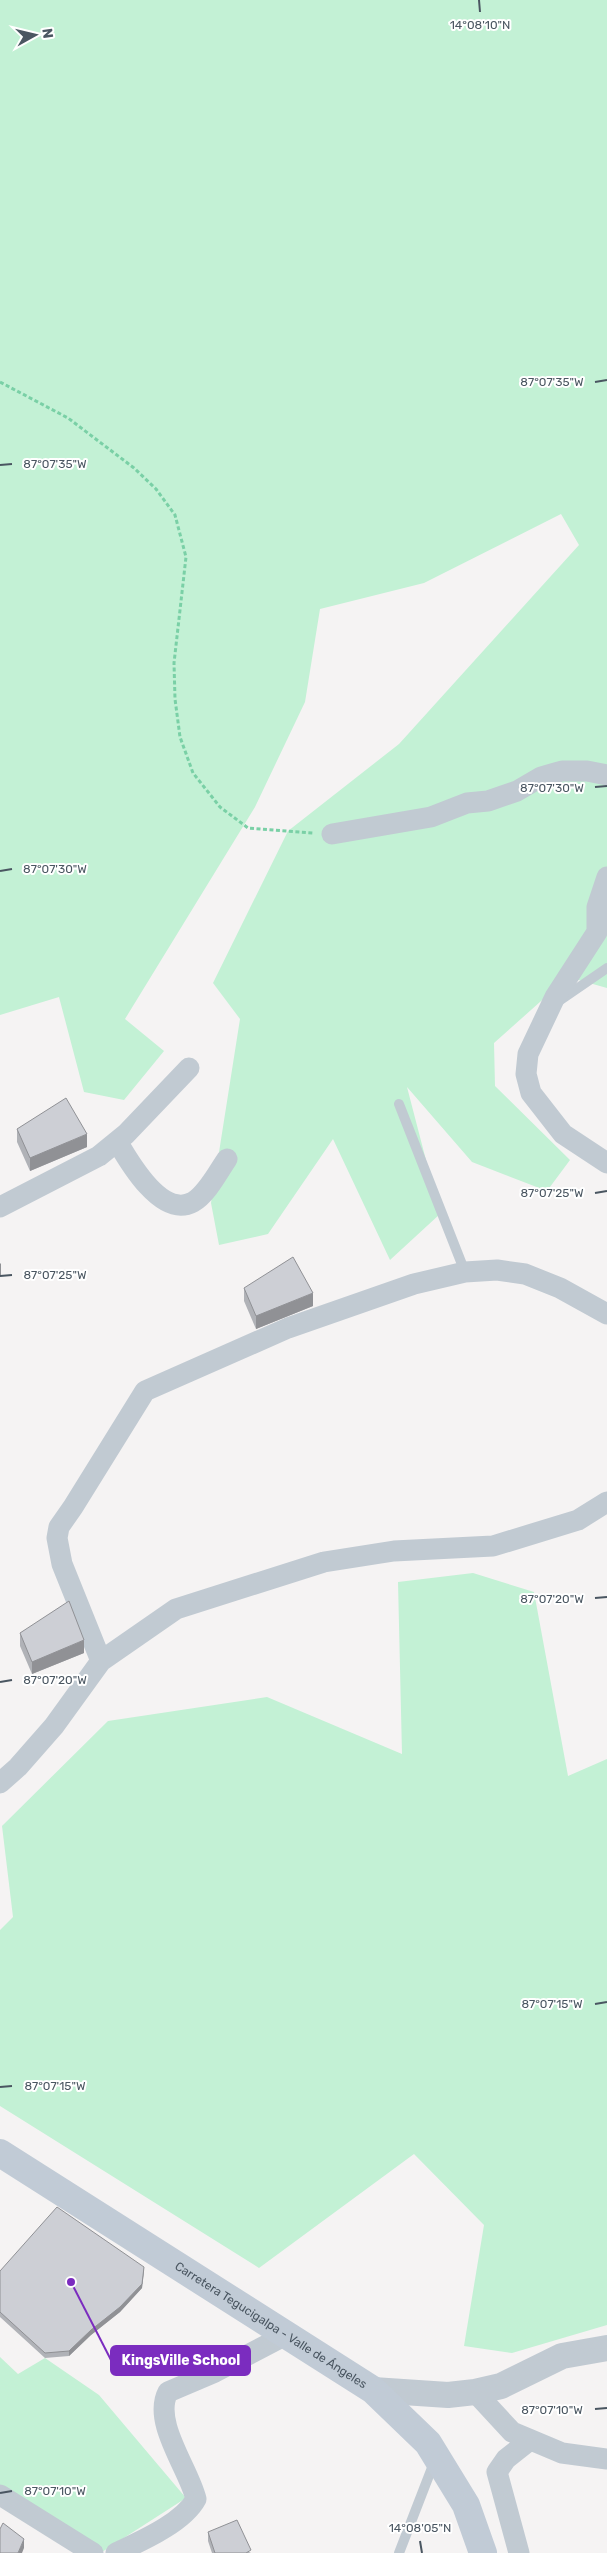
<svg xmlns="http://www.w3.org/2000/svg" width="607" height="2553" font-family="Rubik,sans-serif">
  <rect width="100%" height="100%" fill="#f5f3f3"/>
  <path fill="#c3f1d5" d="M0,0h607v988l-39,-11 -74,66 1,43 75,74 -23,31 -75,-29 -65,-75 33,127 -50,46 -57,-121 -65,95 -49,11 -8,-42 29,-184 -27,-36 75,-152 111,-87 180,-199 -18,-31 -137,69 -104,26 -15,93 -50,105 -130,212 39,32 -40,49 -40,-8 -25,-95 -59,18z
    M473,1573l61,19 34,184 39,-17v566l-95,28 -48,-7 20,-121 -70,-71 -155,114 -259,-162v-176l13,-13 -11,-91 106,-105 159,-24 135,57 -4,-172z
    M0,2357l18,17 27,-16 54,37 87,103 -84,54 -102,-50z"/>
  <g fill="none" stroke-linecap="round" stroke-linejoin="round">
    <path stroke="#7ad0a6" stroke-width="3" stroke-dasharray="4 2.5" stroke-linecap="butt" d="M0,382l68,36 66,50 22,21 19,26 11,42 -12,106 1,36 5,38 13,36 27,34 28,21 65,5"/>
    <path stroke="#c1cad2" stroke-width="10" d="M559,1001l48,-33
      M399,1104l66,168
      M399,2553l36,-93"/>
    <path stroke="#c1cad2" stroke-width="21" d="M332,834l99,-17 36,-14 21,-2 29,-10 24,-14 21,-6h25l20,4
      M607,877l-10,30v25l-42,65 -27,57 -2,20 5,19 32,41 44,29
      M117,1141c12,21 45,78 76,61 14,-8 25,-30 34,-43
      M0,1207l99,-51 27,-22 63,-66
      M101,1661l-39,-97 -5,-26 2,-11 14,-20 72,-116 143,-63 126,-44 51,-12 32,-2 28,4 35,14 47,26
      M0,1783l18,-16 36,-41 47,-65 75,-52 148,-47 70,-11 99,-5 85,-26 29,-18
      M475,2392l37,40 50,21 45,6
      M0,2495l93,58
      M116,2553c25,-12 67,-30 80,-54 -7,-30 -44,-77 -28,-107l47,-20 71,-37
      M519,2553l-22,-81 9,-13 24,-19"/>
    <path stroke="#c1cad2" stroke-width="26" d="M373,2390l75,5 27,-3 26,-6 61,-30 45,-8"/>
    <path stroke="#c1cbd6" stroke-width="28" id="s1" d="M0,2153l373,237 55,53 38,62 17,48"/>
  </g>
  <path fill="#b0b2b7" d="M17,1129l70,18 -57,24 -13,-29z
    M244,1288l69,18 -57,23 -12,-28z
    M20,1633l64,20 -52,21 -12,-28z
    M0,2271l144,1 -2,16 -22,24 -29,23 -22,21 -24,2 -45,-41z
    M208,2532l43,21h-39l-4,-12z"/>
  <path fill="#909195" d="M87,1134v13l-57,24v-13z
    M1,1263v13l-1,1v-13z
    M313,1293v13l-57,23v-13z
    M84,1640v13l-52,21v-12z
    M144,2267l-2,21 -22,24 -29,23 -22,21v-5z
    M24,2539v9l-2,5h-4z"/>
  <path fill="#cdcfd5" stroke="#909195" d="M66,1098l21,36 -57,24 -13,-29z
    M293,1257l20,36 -57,23 -12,-28z
    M69,1601l15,39 -52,22 -12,-29z
    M57,2207l87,60 -2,17 -22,23 -29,23 -22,21 -24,2 -45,-41v-41z
    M237,2520l14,30 -5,3h-31l-7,-21z
    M3,2523l21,16 -6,14h-18v-24z"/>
  <path fill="none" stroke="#4a5661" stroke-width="2" d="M479,0l1,12M595,382l12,-2M0,465l12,-1M595,787l12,-1M0,871l12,-2M595,1193l12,-2M0,1276l12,-1M595,1598l12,-1M0,1682l12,-2M595,2004l12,-2M0,2087l12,-1M595,2409l12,-1M0,2493l12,-2M420,2541l2,12"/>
  <g text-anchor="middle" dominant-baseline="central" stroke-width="4" stroke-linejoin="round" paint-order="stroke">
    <g font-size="12" fill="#4a5661" stroke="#fff">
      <text stroke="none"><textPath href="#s1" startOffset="321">Carretera Tegucigalpa - Valle de Ángeles</textPath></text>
    </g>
  </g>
  <g font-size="12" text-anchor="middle" fill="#4a5661" stroke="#fff" stroke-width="4" stroke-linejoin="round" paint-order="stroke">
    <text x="480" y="29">14°08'10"N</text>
    <text x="552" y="386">87°07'35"W</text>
    <text x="55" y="468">87°07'35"W</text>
    <text x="552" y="792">87°07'30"W</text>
    <text x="55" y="873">87°07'30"W</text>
    <text x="552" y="1197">87°07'25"W</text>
    <text x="55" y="1279">87°07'25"W</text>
    <text x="552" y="1603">87°07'20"W</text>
    <text x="55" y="1684">87°07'20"W</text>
    <text x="552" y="2008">87°07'15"W</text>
    <text x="55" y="2090">87°07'15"W</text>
    <text x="552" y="2414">87°07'10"W</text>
    <text x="55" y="2495">87°07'10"W</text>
    <text x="420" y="2532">14°08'05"N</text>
  </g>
  <path fill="none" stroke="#7b2cbf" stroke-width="2" d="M71 2282L111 2360"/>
  <circle fill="#7b2cbf" stroke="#fff" stroke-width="2" cx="71" cy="2282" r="5"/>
  <rect fill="#7b2cbf" stroke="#7b2cbf" stroke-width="2" x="111" y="2346" width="139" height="29" rx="5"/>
  <g font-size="14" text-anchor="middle" font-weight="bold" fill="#fff">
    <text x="181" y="2365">KingsVille School</text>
  </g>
  <g transform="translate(35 35) rotate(82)" stroke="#ffffff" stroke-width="4" paint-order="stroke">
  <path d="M0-4L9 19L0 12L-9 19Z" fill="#4a5661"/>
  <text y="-8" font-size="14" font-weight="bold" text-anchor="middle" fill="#4a5661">N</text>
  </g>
</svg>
